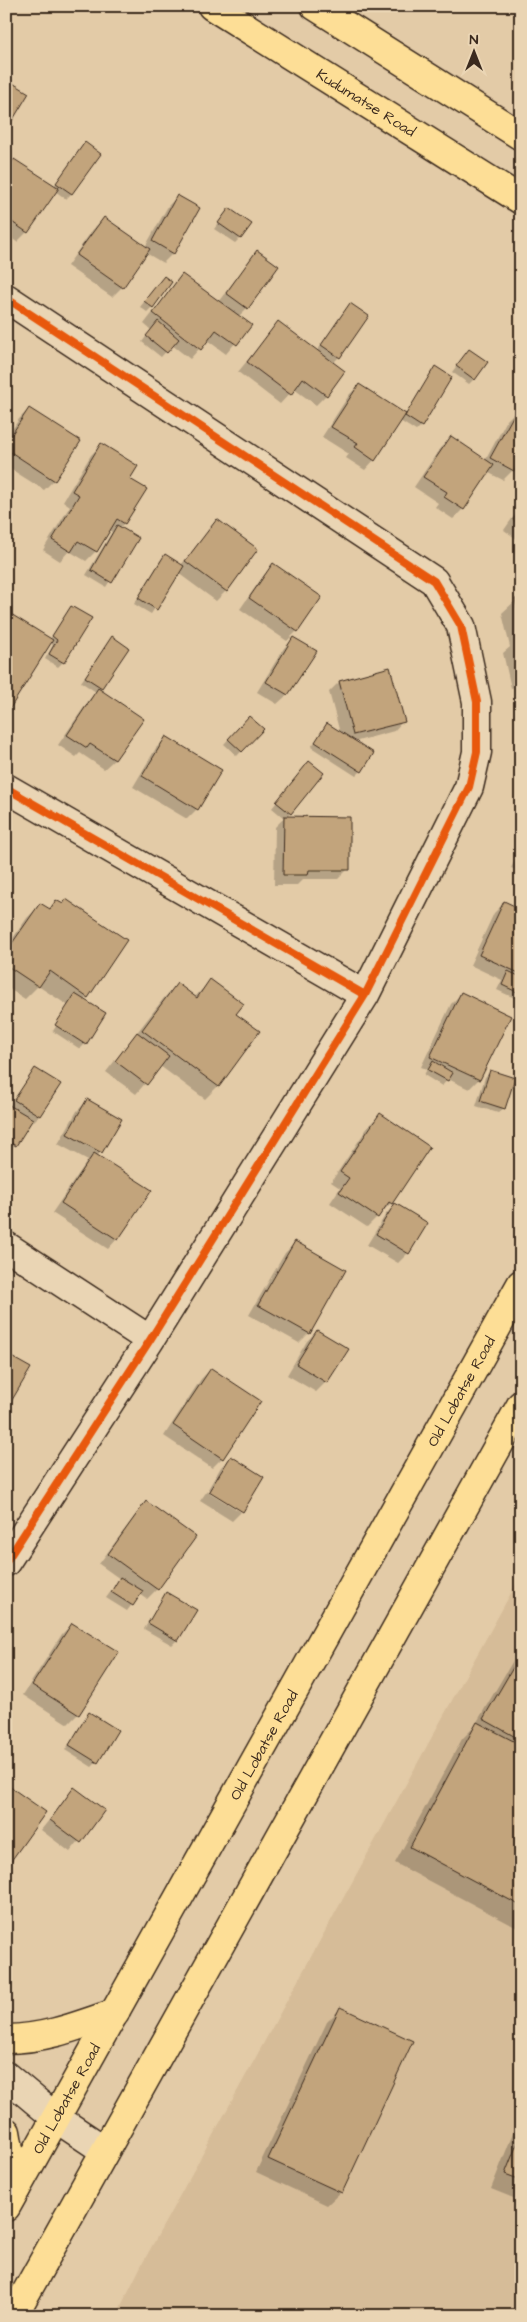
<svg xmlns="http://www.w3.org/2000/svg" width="527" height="2322" font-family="'Architects Daughter',sans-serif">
  <rect width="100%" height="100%" fill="#e3cba7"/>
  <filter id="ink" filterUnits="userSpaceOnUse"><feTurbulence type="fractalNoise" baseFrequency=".02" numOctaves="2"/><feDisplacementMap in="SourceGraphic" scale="10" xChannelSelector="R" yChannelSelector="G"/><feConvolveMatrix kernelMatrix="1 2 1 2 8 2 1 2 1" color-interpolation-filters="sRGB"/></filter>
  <g filter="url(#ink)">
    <path fill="#d6bc98" d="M521,1575v741h-405l25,-50z"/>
    <path fill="#0003" d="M80,149l19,5 -28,40 -5,5 -11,-8 -28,41 -10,10 -11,-7v-67l8,-8 40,26z
      M177,197l-4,56 -10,10 -17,-10 -24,34 -10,10 -45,-31 27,-38 10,-10 41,29 23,-41z
      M229,210l11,28 -5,5 -21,-14z
      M257,252l-10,56 -9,9 12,8 -24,29 -19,-14 -17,19 -18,-14 -11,12 -19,-15 9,-12 -7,-6 38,-49 36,27z
      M159,283l-7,24 -5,5 -7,-5z
      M350,305l-11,52 -6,6 -7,32 -10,10 -22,-16 -14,15 -42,-32 40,-49 39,28z
      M465,355l9,24 -5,5 -17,-12z
      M435,368l-14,58 -5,5 -16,-10 -26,39 -9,10 -19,-12 3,-4 -27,-17 27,-42 10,-10 46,30z
      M29,409l25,71 -10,10 -38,-24v-27l13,-20z
      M517,410l4,45 -8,15 -10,10 -16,-8 -24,37 -10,10 -18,-12 3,-4 -24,-16 27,-40 10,-9 34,23 22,-41z
      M101,445l28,34 -5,44 -4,5 17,11 -31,48 -20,-12 26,-43 -3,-2 -13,21 -10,10 -17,-10 -9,10 -17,-11 27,-44 -7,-5 28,-46z
      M521,506v36l-17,-12z
      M217,520l9,71 -10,10 -38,-28 -27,41 -17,-10 26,-43 5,-5 16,9z
      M274,565l47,32 -24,34 -10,10 -47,-32 24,-34z
      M521,599v87l-10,2 -8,-35 7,-6 -8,-34 14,-13z
      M71,607l-8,55 -5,5 -13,-8 8,-14 -4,-3 -43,69v-99l44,27z
      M112,638l-11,49 -3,3 44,29 -28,41 -10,9 -24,-16 -4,4 -18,-12 31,-45 7,-8 -15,-10z
      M294,638l21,13 -28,44 -10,9 -20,-12 27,-44z
      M389,669l14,52 -9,10 -40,11 7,29 -5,5 -45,-29 16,-22 13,8 -11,-41 10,-10z
      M244,722l18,7 -25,27 -13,-12z
      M166,738l31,71 -10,10 -54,-32 23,-39z
      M304,768l18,5 -35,44 61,52 -10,10h-35l-6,6h-23l1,-58 9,-9 -12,-10z
      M521,848v24l-10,-4z
      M56,901l31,96 -4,4 2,43 -5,5 -29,-19 2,1 16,-25 -31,-20 -13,13 -19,-12v-39l21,-30 13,-13 8,5z
      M504,903l17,7v91l-24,-11 5,-10 -32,-15 24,-52z
      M210,981l24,33 -16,72 -13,13 -45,-33 -24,28 -30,-22 58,-74 13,-13 17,13z
      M461,994l18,85 -10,10 -21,-10 -6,7 -18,-11 3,-6 -6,-2 30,-63z
      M36,1069l23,15 -20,32 -5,5 -3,-2 -21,32 -4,-3v-38z
      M490,1072l14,36 -6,5 -22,-7 9,-29z
      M87,1101l14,51 -4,4 20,83 -9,10 -56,-36 36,-53 -30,-16 19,-33z
      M380,1115l11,88 -24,24 -37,-24 10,-15 -9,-6 39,-58z
      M396,1204l12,49 -10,10 -31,-18 19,-31z
      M295,1243l14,90 -10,10 -50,-28 36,-62z
      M317,1331l30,18 -21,33 -10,10 -29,-17 20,-34z
      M211,1369l11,89 -10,10 -48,-32 37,-57z
      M231,1457l32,20 -22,34v-2l-33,-20 13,-22z
      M207,1491l34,21 -9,9 -32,-20z
      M146,1503l11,86 -10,10 -7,-5 -13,17 -21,-13 14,-19 -21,-15 38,-51z
      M166,1594l11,46 -5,5 -28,-16z
      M521,1623v11l-5,-3z
      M72,1624l6,90 -10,10 -45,-29 39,-61z
      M521,1647v283l-126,-67 67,-124 12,-12z
      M90,1713l7,49 -5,5 -27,-17z
      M74,1789l30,21 -34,42 -29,-22z
      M340,2009l1,183 -14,13 -71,-33 71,-150z
      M521,2113v88l-30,-12z"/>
    <path fill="#c2a47b" stroke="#3b2a1e" d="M6,79l23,14 -23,38z
      M85,142l16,12 -29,40 -16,-11z
      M14,159l45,29 -31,45 -22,-15v-48z
      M177,195l23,13 -26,46 -22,-13z
      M229,208l23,16 -11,15 -23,-16z
      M104,217l46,32 -27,39 -47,-33z
      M257,250l22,16 -31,43 -22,-16z
      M182,274l70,51 -15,20 -21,-15 -15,20 -48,-37z
      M164,276l8,6 -19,26 -9,-7z
      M350,303l19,13 -29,42 -19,-13z
      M158,321l21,18 -12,14 -21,-17z
      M278,321l67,50 -18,25 -24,-18 -12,17 -44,-33z
      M469,349l19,13 -13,18 -19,-14z
      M435,366l17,11 -30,50 -17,-11z
      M359,384l47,30 -31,47 -20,-14 3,-4 -27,-16z
      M29,408l52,33 -26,40 -49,-32v-6z
      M517,409l4,2v47l-7,13 -24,-13z
      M451,436l43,29 -30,45 -20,-13 3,-5 -24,-15z
      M101,443l37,23 -8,13 17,10 -22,35 -8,-5 -20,33 -19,-11 -7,11 -19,-12 27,-45 -7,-4z
      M521,508v17l-8,-5z
      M217,519l41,30 -31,43 -42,-31z
      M117,525l22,13 -27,45 -21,-13z
      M165,554l19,12 -27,44 -19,-12z
      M273,563l49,34 -24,35 -49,-34z
      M521,598v26l-6,-25z
      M71,606l21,12 -28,45 -15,-9 8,-14 -5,-4z
      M6,611l47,29 -44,70 -3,-2z
      M112,636l17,12 -27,40 -17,-11z
      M293,637l24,14 -29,44 -22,-13z
      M521,637v22l-5,-21z
      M390,667l15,55 -52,13 -14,-54z
      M98,688l46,31 -29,41 -25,-16 -3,4 -20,-13z
      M249,716l15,13 -22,23 -14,-13z
      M327,723l47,30 -12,19 -47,-30z
      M166,736l56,34 -24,40 -56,-34z
      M309,761l15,12 -33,41 -15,-12z
      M284,816l66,1v53h-41l-1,5h-25z
      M66,899l61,41 -39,58 -38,-27 -11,16 -33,-22v-13l34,-49 10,6 6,-9 7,4z
      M504,901l17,8v65l-42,-19z
      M508,971l13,6v17l-19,-9z
      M210,979l34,25 -8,10 24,17 -41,56 -77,-57 35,-47 20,15z
      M461,992l50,24 -31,64 -50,-23z
      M75,994l31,19 -20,32 -31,-20z
      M137,1032l32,24 -22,29 -32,-24z
      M433,1061l20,12 -5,8 -20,-11z
      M35,1068l26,16 -21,32 -26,-16z
      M490,1070l25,8 -10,31 -25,-8z
      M87,1099l35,20 -20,34 -35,-19z
      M9,1105l24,14 -17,27 -10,-6v-31z
      M380,1113l50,34 -38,57 -3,-2 -11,16 -39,-26 10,-14 -9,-6z
      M94,1153l58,37 -34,50 -57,-37z
      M395,1203l33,20 -19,31 -33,-20z
      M295,1241l51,29 -36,64 -52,-29z
      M317,1330l32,19 -22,34 -31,-19z
      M6,1354l25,14 -25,42z
      M211,1368l50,33 -38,58 -50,-34z
      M231,1456l33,21 -21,35 -34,-21z
      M146,1501l50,36 -38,53 -50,-36z
      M120,1577l23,14 -10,15 -22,-14z
      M166,1592l31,18 -19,31 -30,-18z
      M72,1623l47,29 -40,63 -47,-30z
      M521,1654v86l-38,-21z
      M89,1712l29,18 -20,33 -29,-18z
      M477,1722l44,23v161l-111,-59z
      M6,1784l40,28 -40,56z
      M74,1787l31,23 -24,33 -31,-23z
      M340,2007l73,34 -71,152 -74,-34z
      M521,2134v46l-16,-6z"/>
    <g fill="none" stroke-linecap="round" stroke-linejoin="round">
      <g stroke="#3b2a1e" stroke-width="31">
        <path id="minor" d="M6,298l428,283 27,45 16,76v50l-8,35 -104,208 -215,345 -144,222
          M6,788l359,207
          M6,1246l144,94
          M6,2076l50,42 48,32"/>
      </g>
      <g stroke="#3b2a1e" stroke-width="31">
        <g id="primary">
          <path id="s1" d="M212,6l309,194"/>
          <path d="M315,6l206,130"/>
          <path d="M6,2039c39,0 74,-14 109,-26"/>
          <path d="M6,2132l10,57"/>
          <path id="s2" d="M6,2207l515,-923"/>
          <path d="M13,2316l508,-911"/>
        </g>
      </g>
      <use href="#minor" stroke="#ead5b4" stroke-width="28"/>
      <use href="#primary" stroke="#fdde96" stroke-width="28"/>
      <g stroke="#ead5b4" stroke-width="11">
        <path id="cycleway" d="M6,298l428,283 27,45 16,76v50l-8,35 -104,208 -215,345 -144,222
          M6,788l359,207"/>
      </g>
      <use href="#cycleway" stroke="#e8590c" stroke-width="8"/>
    </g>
  </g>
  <g text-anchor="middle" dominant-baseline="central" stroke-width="4" stroke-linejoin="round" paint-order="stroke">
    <g font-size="15" fill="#3b2a1e" stroke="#ead5b4">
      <text stroke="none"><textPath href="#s1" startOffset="182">Kudumatse Road</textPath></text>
      <text stroke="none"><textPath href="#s2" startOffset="934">Old Lobatse Road</textPath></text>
      <text stroke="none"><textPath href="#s2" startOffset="529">Old Lobatse Road</textPath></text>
      <text stroke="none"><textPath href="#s2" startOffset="124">Old Lobatse Road</textPath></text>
    </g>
  </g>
  <rect width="527" height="2322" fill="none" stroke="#ead5b4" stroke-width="25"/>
  <rect x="12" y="12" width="502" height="2297" fill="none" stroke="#3b2a1e" stroke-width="2" filter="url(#ink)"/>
  <g transform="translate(474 52)" stroke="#ead5b4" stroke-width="4" paint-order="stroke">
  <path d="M0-4L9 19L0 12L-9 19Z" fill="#3b2a1e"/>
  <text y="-8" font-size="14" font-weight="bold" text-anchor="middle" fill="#3b2a1e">N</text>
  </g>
</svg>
